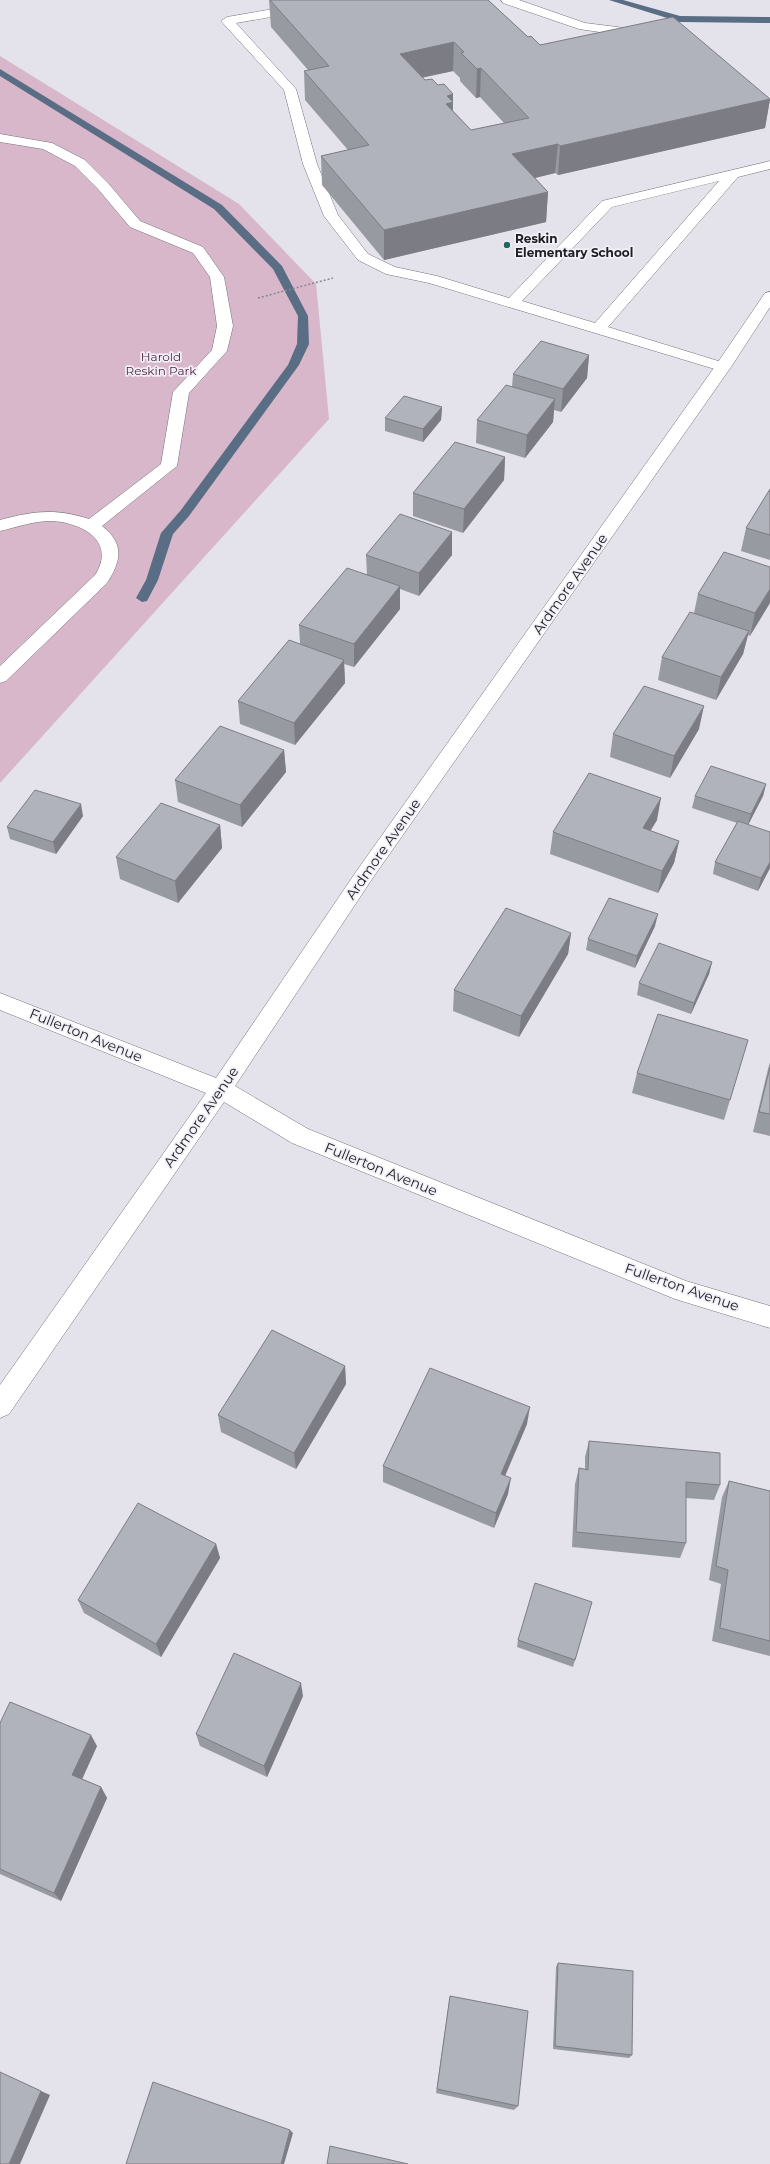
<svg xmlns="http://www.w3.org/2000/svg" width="770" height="2164" font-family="Montserrat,sans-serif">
  <rect width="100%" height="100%" fill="#e4e2ea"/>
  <path fill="#d7b7c9" d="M0,56l239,148 77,80 13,135 -329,364z"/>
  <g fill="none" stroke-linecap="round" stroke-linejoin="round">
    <path fill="#596d84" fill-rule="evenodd" d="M609,0h14l57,16 90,1v6l-90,-1z
      M0,69l222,136 60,61 26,50 1,28 -10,21 -110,151 -16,18 -15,46 -11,21 -5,1 -6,-4 10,-18 15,-47 20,-23 107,-145 9,-21 1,-28 -25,-47 -59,-60 -214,-133z"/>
    <g stroke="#74727a" stroke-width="1">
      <path id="service" d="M279,0h13l8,9 -6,4 -58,10 60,66 21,75 21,51 30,39 27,13 42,9 72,22 93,-97 168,-40v8l-32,8 -130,150 120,37 3,3 -3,3h-10l-289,-87 -43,-9 -28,-14 -34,-44 -21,-52 -19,-74 -63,-69 6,-4 58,-10zM719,181l-124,142 -73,-22 90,-94z
        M501,0h18l66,23 56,7 6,4 -6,4 -62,-9 -76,-26z
        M0,134l52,9 33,17 23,23 32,38 63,26 21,30 9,49 -6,25 -38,42 -12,73 -75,60c23,18 19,35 5,57l-101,98 -6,2v-17l95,-91c22,-34 -14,-53 -44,-54 -17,0 -34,6 -51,10v-11c33,-9 56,-12 89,-1l72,-55 12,-72 39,-42 5,-24 -7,-49 -17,-24 -63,-26 -32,-38 -23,-23 -32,-17 -43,-7z"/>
    </g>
    <g stroke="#74727a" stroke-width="1">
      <path id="minor" d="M770,292v15l-39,60 -359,512 -137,207 73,43 378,152 84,25v22l-95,-29 -383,-156 -68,-41 -215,312 -9,4v-33l206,-292 -206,-83v-17l216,85 142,-209 358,-504 49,-72z"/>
    </g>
    <path stroke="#89888e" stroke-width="1.5" stroke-dasharray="2 2" stroke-linecap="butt" d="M258,298l75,-20"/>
    <use href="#service" fill="#fff" fill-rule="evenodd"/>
    <use href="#minor" fill="#fff" fill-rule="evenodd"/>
  </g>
  <path fill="#989aa2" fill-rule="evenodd" d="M269,0h219l40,37 12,8 230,54 -5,29 -207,47 -3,-2 -20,5 13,14 -2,30 -162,38 -62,-75 -1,-29 27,-6 -43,-50 -1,-29 4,-1 -37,-43zM453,71l7,7v3l16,17 4,-1 24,26 -33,7 -18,-19v-17l-15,-9 -13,-5 -3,-2z
    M589,355l-2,23 -26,34 -7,-2 -1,12 -28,36 -49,-15 1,-23 35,-33 1,-13z
    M442,407l-1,13 -18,22 -38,-11v-13z
    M505,457l-1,23 -41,53 -50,-17v-23z
    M770,489v71l-29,-9 5,-23z
    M452,532v23l-33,41 -19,-7v20l-46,58 -10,-3 1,19 -50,62 -55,-21 -2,-23 62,-57 -1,-19 68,-50 -1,-20z
    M770,567l-20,69 -2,-1 -5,19 -27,46 -58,-20 4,-23 32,-44 4,-19z
    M699,729l-29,49 -60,-21 3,-23z
    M284,750l2,22 -44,55 -64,-25 -3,-22z
    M766,784l-3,12 -15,29 22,43 -12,23 -45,-17 2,-12 22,-39 -45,-15 3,-12z
    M83,816l-27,38 -46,-15 -3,-12z
    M657,820l-7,11 29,10 -5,22 -16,30 -108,-39 3,-22z
    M220,825l2,23 -44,55 -58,-24 -4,-22z
    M655,926l-20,42 -49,-18 2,-11z
    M571,933l-3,21 -49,83 -66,-26 1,-21z
    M712,962l-3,12 -18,40 -54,-19 2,-12z
    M748,1040l-24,80 -92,-27 5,-20z
    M770,1062v74l-17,-4 15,-63z
    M345,1366l1,18 -50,85 -75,-37 -3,-17z
    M527,1424l-22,52 3,18 -14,34 -111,-46v-16z
    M589,1441l131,44 -6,15 -28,-2v45l-6,15 -108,-11 3,-63 4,-16 6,1v-12z
    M729,1481l41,10v165l-58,-15 9,-57 -12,-4 13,-83z
    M216,1544l4,14 -59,99 -77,-44 -6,-13z
    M592,1602l-19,65 -56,-20 1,-7z
    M303,1696l-36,81 -67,-31 -4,-12z
    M0,1723l97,23 -15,33 19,8 6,11 -46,103 -61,-27z
    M558,1963l74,92 -3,3 -76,-9 3,-82z
    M450,1996l68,110 -4,4 -78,-17 13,-91z"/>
  <path fill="#7c7d84" d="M454,42l-1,29 -54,11 1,-28z
    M481,68l-1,29 -4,1 1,-29z
    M453,94l-1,38 -7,1 2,-37z
    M770,99l-5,29 -207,47 2,-29z
    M558,144l-3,29 -45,11 2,-30z
    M548,192l-2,30 -162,38v-30z
    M589,355l-2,23 -26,34 2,-23z
    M555,399l-2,23 -28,36 2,-23z
    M442,407l-1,13 -18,22v-13z
    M505,457l-1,23 -41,53 1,-24z
    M452,532v23l-33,41v-23z
    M400,586v23l-46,58v-23z
    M770,589v14l-20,33 5,-23z
    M749,631l-6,23 -27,46 5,-23z
    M344,660l1,23 -50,62 -1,-22z
    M704,706l-5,23 -29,49 4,-22z
    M284,750l2,22 -44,55 -2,-22z
    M766,784l-3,12 -16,31 4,-13z
    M661,798l-4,22 -18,30 4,-22z
    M81,804l2,12 -27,38 -3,-12z
    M220,825l2,23 -44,55 -3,-22z
    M679,841l-5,22 -16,30 4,-22z
    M770,862v6l-12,23 3,-13z
    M658,914l-3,12 -20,42 2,-12z
    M571,933l-3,21 -49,83 2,-21z
    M712,962l-3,12 -18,40 3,-11z
    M345,1366l1,18 -50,85 -2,-16z
    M530,1407l-3,17 -28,66 2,-16z
    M511,1478l-3,16 -14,34 2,-15z
    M216,1544l4,14 -59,99 -5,-13z
    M301,1683l2,13 -36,81 -3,-11z
    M91,1735l6,11 -18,40 -7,-11z
    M101,1787l6,11 -46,103 -7,-8z
    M41,2091l9,4 -30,69h-11z
    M290,2130l3,3 -9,31h-3z"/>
  <path fill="#b1b3bc" stroke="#7c7d84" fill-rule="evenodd" d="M270,0h218l40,37 3,-1 9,9 133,-28 97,82 -210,47 -2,-2 -46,10 36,38 -164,38 -63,-74 48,-11 -65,-74 25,-5zM454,42l10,10 -3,1 16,16 4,-1 48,50 -58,12 -25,-26 7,-2 -6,-6 6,-2 -9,-10 -6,1 -6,-6 -7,1 -25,-26z
    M541,341l48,14 -26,34 -50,-15z
    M506,385l49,14 -28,36 -50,-15z
    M404,396l38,11 -19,22 -38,-11z
    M455,442l50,15 -41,52 -51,-16z
    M770,489v46l-24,-7z
    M400,514l52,18 -33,41 -53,-18z
    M724,552l46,15v22l-15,24 -57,-19z
    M347,568l53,18 -46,58 -55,-19z
    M690,612l59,19 -28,46 -59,-20z
    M289,640l55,20 -50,63 -56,-22z
    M644,686l60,20 -30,50 -61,-22z
    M220,726l64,24 -44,55 -65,-25z
    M711,766l55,18 -15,30 -56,-18z
    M589,773l72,25 -18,30 36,13 -17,30 -109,-39z
    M35,790l46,14 -28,38 -46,-15z
    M161,803l59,22 -45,56 -59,-24z
    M738,821l32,11v30l-9,16 -46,-16z
    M609,898l49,16 -21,42 -49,-17z
    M506,908l65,25 -50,83 -67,-26z
    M659,943l53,19 -18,41 -55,-20z
    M658,1014l90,26 -18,60 -93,-27z
    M770,1067v47l-11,-2z
    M272,1330l73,36 -51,87 -76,-38z
    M430,1368l100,39 -29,67 10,4 -15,35 -113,-47z
    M589,1441l131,12v32l-34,-3v61l-110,-11 3,-64 9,2z
    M729,1481l41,10v150l-50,-13 8,-58 -12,-4z
    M138,1503l78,41 -60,100 -78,-44z
    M535,1583l57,19 -17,58 -57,-20z
    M234,1653l67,30 -37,83 -68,-32z
    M10,1702l81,33 -19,40 29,12 -47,106 -54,-24v-146z
    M558,1963l75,8 -1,84 -77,-9z
    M450,1996l78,15 -10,95 -81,-17z
    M0,2072l41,19 -32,73h-9z
    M153,2082l137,48 -9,34h-155z
    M330,2146l78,18h-81z"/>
  <circle fill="#1f6861" stroke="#f1eff8" stroke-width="1.5" cx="507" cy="245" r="4"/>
  <g text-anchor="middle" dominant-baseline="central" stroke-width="3.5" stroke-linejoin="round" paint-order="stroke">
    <g font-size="12" font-weight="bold" fill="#202023" stroke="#f1eff8" text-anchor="start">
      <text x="515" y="238">Reskin<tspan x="515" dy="14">Elementary School</tspan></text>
    </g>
    <g font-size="12" fill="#501e3f" stroke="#f1eff8">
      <text x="161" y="356">Harold<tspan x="161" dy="14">Reskin Park</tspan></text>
    </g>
    <g font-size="14" fill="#202023" stroke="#f1eff8">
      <text transform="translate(570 584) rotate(-55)">Ardmore Avenue</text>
      <text transform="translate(383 849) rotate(-55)">Ardmore Avenue</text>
      <text transform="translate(86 1035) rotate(22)">Fullerton Avenue</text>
      <text transform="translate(201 1117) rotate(-55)">Ardmore Avenue</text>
      <text transform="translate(381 1169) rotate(22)">Fullerton Avenue</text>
      <text transform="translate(682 1287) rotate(19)">Fullerton Avenue</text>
    </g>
  </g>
</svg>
